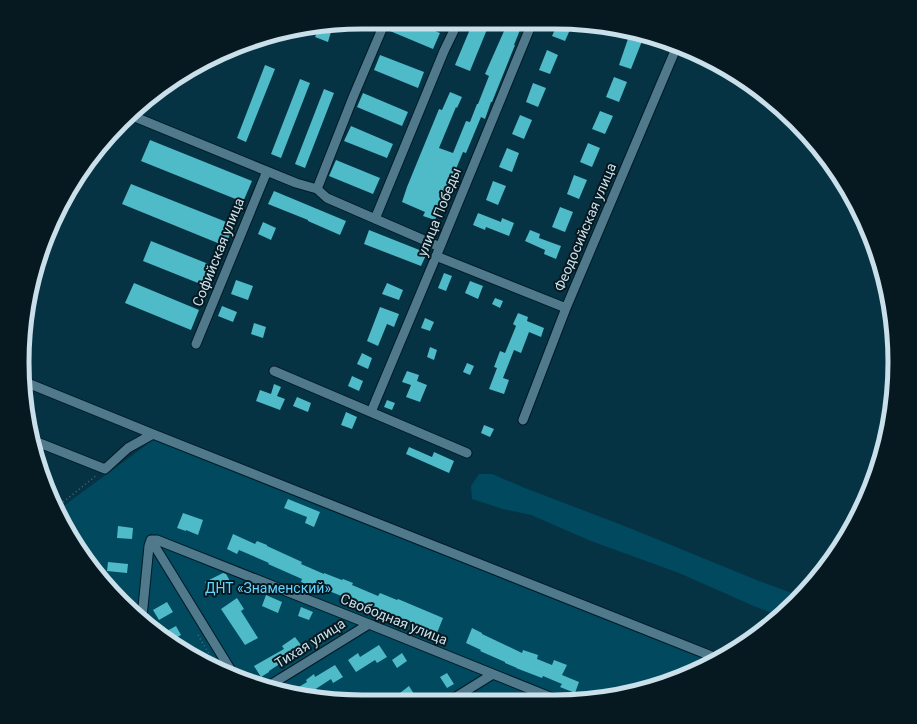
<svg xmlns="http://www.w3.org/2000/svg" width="917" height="724" font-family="Roboto,sans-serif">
  <rect width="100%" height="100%" fill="#053343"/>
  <path fill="#00495f" d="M153,440l558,222 -68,28 -66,11 -215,1 -66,-6 -64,-20 -59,-31 -66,-59 -40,-54 -9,-22z
    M479,474h13l33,14 102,39 132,54 41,15 -19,20 -25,-9 -77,-34 -88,-32 -60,-26 -28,-6 -31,-10 -1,-13z"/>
  <path fill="#4fbbc8" d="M394,22h20l26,11 -7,16 -43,-18z
    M473,22h4l11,5 -18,44 -15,-6z
    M508,22l8,1 6,2 -8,20h1l-23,57h-1l-6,17 -4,-2 -15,36 -3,-1 -28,68 -12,-4 2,-4 -23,-10 5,-15 32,-78 3,1 8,-18 12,5 -5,11 -1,-1 -17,41 14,5 13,-32 4,1 7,-18h1l11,-28 -4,-2z
    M558,23h15l-8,18 -13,-5z
    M319,28l12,4 -3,10 -13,-5z
    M630,33l14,3 -13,33 -12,-4z
    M547,50l11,5 -8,19 -11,-4z
    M380,55l44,17 -6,16 -44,-18z
    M265,65l10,4 -29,73 -9,-4z
    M614,77l13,5 -8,20 -13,-5z
    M300,79l10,4 -29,75 -10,-4z
    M533,83l13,5 -8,19 -12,-5z
    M324,89l10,4 -29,75 -10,-4z
    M363,93l45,19 -6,14 -45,-19z
    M600,111l13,5 -8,18 -13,-5z
    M520,115l12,5 -8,19 -12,-5z
    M351,126l42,18 -6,14 -43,-17z
    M150,140l102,41 -9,21 -102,-41z
    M588,143l12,5 -8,19 -12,-5z
    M507,148l12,5 -7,19 -13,-5z
    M336,160l44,18 -7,16 -44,-18z
    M574,175l13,5 -8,19 -12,-5z
    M493,181l13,5 -8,19 -12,-5z
    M131,184l103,41 -9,21 -103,-42z
    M274,191l72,30 -6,14 -32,-14v-1l-40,-16z
    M560,207l13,5 -8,20 -13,-5z
    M478,213l23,9 1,-4 12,5 -5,13 -23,-9 -1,3 -12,-5z
    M263,222l13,6 -5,12 -13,-6z
    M369,230l58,23 -6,13 -57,-22z
    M530,230l10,4 -1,4 22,8 -5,13 -12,-5 1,-4 -20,-9z
    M151,241l65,26 -8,20 -65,-26z
    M444,273l8,3 -6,15 -8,-3z
    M236,280l17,6 -5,14 -17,-6z
    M470,281l13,5 -5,13 -13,-6z
    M134,283l65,27 -8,20 -66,-27z
    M387,283l16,7 -4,10 -17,-6z
    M495,298l8,3 -3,7 -8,-4z
    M222,306l15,6 -4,10 -15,-6z
    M380,307l19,7 -5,13 -7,-3 -9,22 -11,-5z
    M518,313l10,4 -1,4 17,7 -3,9 -12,-5 -8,21 -7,-3 -11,28 6,2 -5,14 -15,-5 8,-21 -3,-1 6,-16 5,2 11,-27 -3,-2z
    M425,318l9,4 -4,9 -9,-3z
    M254,323l12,4 -3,11 -12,-4z
    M430,347l7,3 -3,10 -7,-3z
    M362,353l10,5 -4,11 -11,-5z
    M467,363l7,3 -4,9 -7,-3z
    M407,371l12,4 -2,6 10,4 -7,17 -14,-5 5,-12 -9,-3z
    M352,376l11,5 -4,10 -11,-5z
    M274,384l7,3 -4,9 8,3 -5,11 -24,-9 4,-11 11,4z
    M297,397l14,6 -3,9 -15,-6z
    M387,400l8,3 -3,7 -8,-3z
    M346,412l11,5 -5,12 -11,-4z
    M484,425l10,4 -4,8 -9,-4z
    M409,447l23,10 2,-5 20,9 -5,12 -43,-19z
    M288,499l32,13 -6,15 -9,-4 2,-6 -23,-9z
    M183,513l20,7 -5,15 -12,-5v1l-9,-3z
    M118,526l15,2 -1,11 -15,-1z
    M233,534l22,10 2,-3 10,4v1l35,16 -1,2 23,10v-1l18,7 1,-1 10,4 -1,2 26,11 2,-3 17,7 1,-1 45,19 -6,15 -53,-22v1l-19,-8 -1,3 -11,-4 1,-2 -25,-10 -1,1 -16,-7 -1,1 -10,-4 1,-3 -34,-15 1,-1 -30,-13 -2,4 -10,-5z
    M108,562l20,2 -1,9 -20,-2z
    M223,573l3,1 4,7 -19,11 -6,-10z
    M266,595l16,7 -4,11 -16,-7z
    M237,598l7,11 -3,2 17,27 -13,7 -24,-36z
    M167,602l6,10 -14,8 -6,-10z
    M301,607l12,5 -4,8 -11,-4z
    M176,626l5,9 -11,6 -5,-9z
    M472,628l10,5v1l40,19 1,-3 15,5 -1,4 15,6 2,-5 13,5 -5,10 17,7 -4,11 -15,-6 2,-3 -19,-8 -1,2 -26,-10h1l-12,-5v-1l-25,-11 1,-1 -15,-7z
    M295,637l9,12 -12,9 -2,-1 -21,14v1l-8,5 -7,-11 30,-17 -2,-3z
    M379,645l8,12 -10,6 -2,-3 -19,12 -8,-12 10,-7 2,4z
    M402,653l5,8 -10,7 -5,-8z
    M335,665l8,12 -10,6 -2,-4 -26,17h-9l-7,-3 18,-11 -1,-2 8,-6 1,3z
    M447,673l7,11 -7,4 -7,-11z
    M409,686l10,16h-35l16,-9z"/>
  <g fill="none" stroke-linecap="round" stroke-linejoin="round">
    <g stroke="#001a25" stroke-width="11">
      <path id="minor" d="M130,115l166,68 21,6 10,9 113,49
        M317,189l37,-94 31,-73
        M375,219l69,-168 14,-29
        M436,256l130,52
        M196,344l71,-173
        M274,371l193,82
        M25,382l128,52 566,225
        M371,412l69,-165 92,-224
        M523,420l43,-112 111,-262
        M32,440l73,29 23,-21 25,-14
        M151,540h6l212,84 191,77
        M151,540l84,137
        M142,617l7,-71 2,-6
        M267,687l102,-63
        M448,702l45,-28"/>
    </g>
    <path stroke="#486e7c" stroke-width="1.5" stroke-dasharray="1 3" stroke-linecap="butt" d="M57,507l40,-32
      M198,635l20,34"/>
    <use href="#minor" stroke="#507a8b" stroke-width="9"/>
  </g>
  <g text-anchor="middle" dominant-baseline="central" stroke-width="4" stroke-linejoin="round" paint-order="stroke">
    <g font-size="14" fill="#c9dfe9" stroke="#071920">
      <text transform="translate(439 212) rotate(-68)">улица Победы</text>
      <text transform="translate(585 227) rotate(-67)">Феодосийская улица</text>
      <text transform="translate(218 252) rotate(-68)">Софийская улица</text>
      <text transform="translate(394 619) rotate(22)">Свободная улица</text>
      <text transform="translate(310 643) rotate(-32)">Тихая улица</text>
    </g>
    <g font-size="14" fill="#63d3fe" stroke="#071920">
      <text x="268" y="588">ДНТ «Знаменский»</text>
    </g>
  </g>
  <path d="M0 0H917V724H0ZM362 29H555A333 333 0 0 1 888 362V362A333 333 0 0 1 555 695H362A333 333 0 0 1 29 362V362A333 333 0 0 1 362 29Z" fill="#071920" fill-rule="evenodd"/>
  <path fill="none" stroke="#c9dfe9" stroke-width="5" d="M362 29H555A333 333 0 0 1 888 362V362A333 333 0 0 1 555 695H362A333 333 0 0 1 29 362V362A333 333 0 0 1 362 29Z"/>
</svg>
